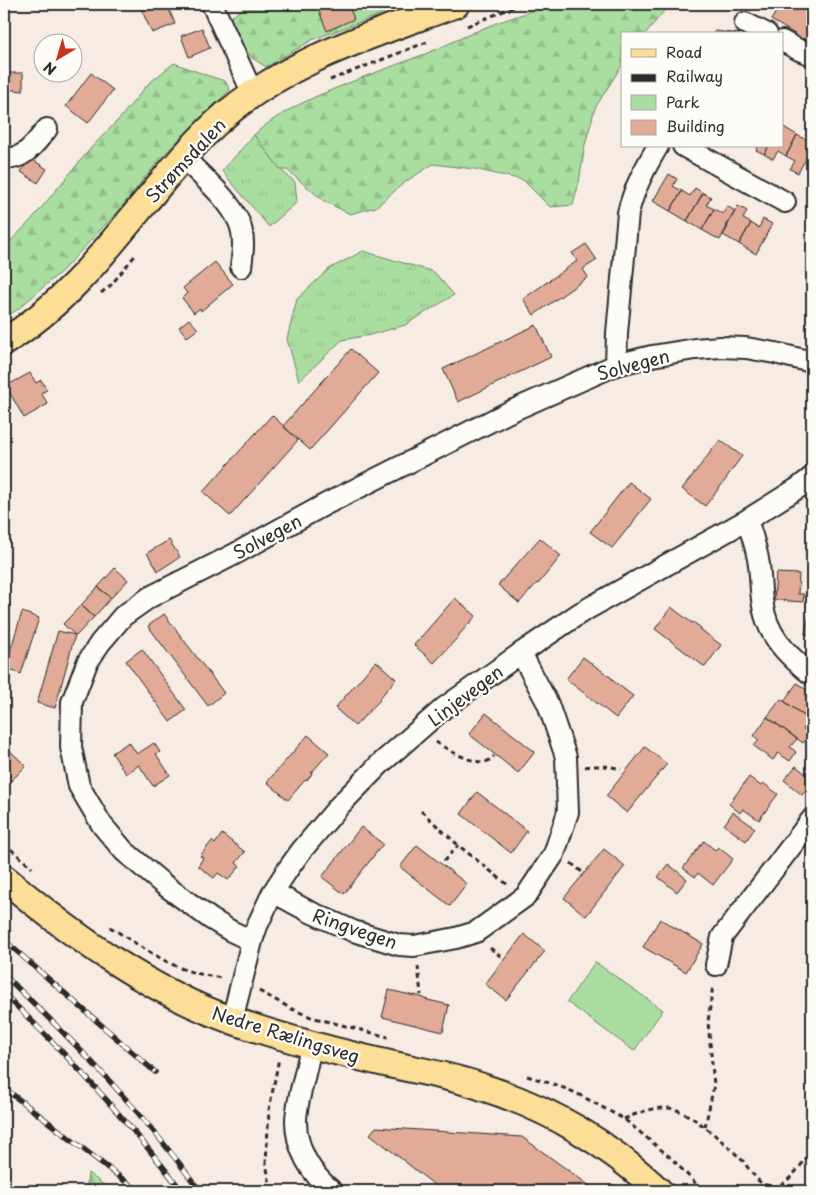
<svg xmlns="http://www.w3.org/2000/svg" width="816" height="1195" font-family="'Playpen Sans',sans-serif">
  <defs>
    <pattern id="grass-tufts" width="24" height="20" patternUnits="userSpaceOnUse" patternTransform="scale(1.25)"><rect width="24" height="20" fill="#aadea0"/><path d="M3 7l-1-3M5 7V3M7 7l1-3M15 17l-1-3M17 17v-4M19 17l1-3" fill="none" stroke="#92bf8a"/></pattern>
    <pattern id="forest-firs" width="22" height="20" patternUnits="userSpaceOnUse" patternTransform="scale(1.25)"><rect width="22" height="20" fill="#aadea0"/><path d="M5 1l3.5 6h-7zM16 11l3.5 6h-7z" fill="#92bf8a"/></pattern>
  </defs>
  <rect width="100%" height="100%" fill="#f7ece4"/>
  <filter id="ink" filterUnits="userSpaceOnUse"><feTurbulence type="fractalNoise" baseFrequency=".02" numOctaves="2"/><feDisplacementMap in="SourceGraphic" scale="10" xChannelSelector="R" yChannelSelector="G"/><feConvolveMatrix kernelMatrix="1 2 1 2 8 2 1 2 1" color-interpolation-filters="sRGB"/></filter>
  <g filter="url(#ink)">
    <path fill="url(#grass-tufts)" stroke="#6a8466" d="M254,135l27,35 14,12 2,20 -28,25 -47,-56z
      M363,251l71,21 20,23 -49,30 -35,10 -28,5 -43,41 -12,-42 10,-40 32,-30z"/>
    <path fill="url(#forest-firs)" stroke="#6a8466" d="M249,4h159l-96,36 -46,27 -14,-9 -17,-23 -8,-15z
      M544,4h126l-25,30h-23v31l-27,43 -10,37 -6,37 -6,23 -23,2 -27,-27 -49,-11 -41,-5 -28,18 -29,25 -26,7 -26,-13 -37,-31h-6l-27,-35c18,-17 39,-28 61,-38 36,-16 73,-29 110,-43 22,-9 44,-20 66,-29 18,-7 37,-11 53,-21z
      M174,63l32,12 19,6 5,9 -32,30 -38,39 -42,52 -55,59 -46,40 -13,8v-70l28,-29 59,-71 29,-30 28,-34z
      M88,1173l24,18h-26z"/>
    <path fill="#aadea0" stroke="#6a8466" d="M595,962l68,48 -29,41 -67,-49z"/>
    <path fill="#e1ab97" stroke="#2b2b2b" d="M139,4h28l8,20 -23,9z
      M324,4h24l6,15 -27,12 -10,-25z
      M781,4h16l15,8v32l-9,-6 -1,2 -8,-5 1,-1 -24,-14z
      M202,28l8,20 -21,9 -8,-21z
      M715,31l25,3h-27z
      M4,72h2v1h17v18l-18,-2v10h-1z
      M91,73l22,17 -25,33 -22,-17z
      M782,126l15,9 -11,21 -8,-5 -5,8 -9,-5 5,-8h13z
      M797,135l15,8v5l-14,25 -8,-4 5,-8 -9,-5z
      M758,146h11l-5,8 -8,-4z
      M30,158l17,11 -9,14 -17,-11z
      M669,174l8,5 -4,7 9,5 -12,20 -17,-10z
      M695,188l8,5 -16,28 -17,-10 12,-20 8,5z
      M703,193l8,4 -5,8 8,4 -12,21 -15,-9z
      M727,206l8,5 -15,29 -18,-10 12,-21 9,5z
      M738,206l9,5 -4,8 8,4 -12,21 -16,-9 5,-8 -2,-1z
      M763,219l9,5 -16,30 -17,-10 12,-21 8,5z
      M586,244l11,16 -14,9 5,8 -54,38 -11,-16 54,-38 -5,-8z
      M215,262l18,22 -32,27 -1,-3 -6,5 -12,-15 5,-5 -4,-5z
      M189,319l9,10 -11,8 -8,-10z
      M536,325l15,32 -93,45 -15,-33z
      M351,349l27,24 -68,77 -27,-24z
      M30,373l6,10 5,-3 6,10 -6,3 7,11 -24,14 -18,-32z
      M272,415l26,25 -68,76 -27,-24z
      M720,440l22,16 -16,22h1l-22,28 -23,-17z
      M629,482l22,17 -17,21h1l-5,8 -1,-1 -17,21 -22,-16z
      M540,538l21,18 -23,28 -1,-1 -18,20 -21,-18z
      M169,540l11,17 -22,14 -11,-18z
      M115,568l13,12 -17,18 -13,-11z
      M776,573l23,1 -1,20h6l-1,8 -29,-2z
      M98,587l13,11 -17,19 -13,-12z
      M455,598l21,18 -18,20h1l-25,27 -20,-18z
      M812,600v36l-7,-2z
      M81,605l13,12 -18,19 -13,-12z
      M671,607l21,16 1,-1 8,6 -1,1 21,16 -16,22 -50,-38z
      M22,612l17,6 -18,56 -16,-6z
      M164,614l60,79 -16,13 -60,-80z
      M58,631l17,4 -20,73 -18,-5z
      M142,649l44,61 -16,12 -44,-61z
      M583,657l30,22 -1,1 21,16 -17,22 -50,-39z
      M376,661l20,18 -17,20 1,1 -25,26 -20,-18z
      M797,683l15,11v31l-3,-3 1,-2 -26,-19z
      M781,699l29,21 -7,9 7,5 -7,9 -36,-26z
      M486,713l49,39 -17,21 -49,-39z
      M767,717l30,22 -7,8 6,5 -6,9 -12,-8 -5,7 -19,-14 5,-6 -5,-4z
      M308,735l21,18 -18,20 1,1 -6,7 -1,-1 -17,20 -21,-18z
      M129,742l8,12 17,-11 6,9 -4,2 14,21 -17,11 -14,-21 -13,9 -14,-21z
      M4,745l22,21 -16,16 -3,-3 -3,4z
      M645,747l22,17 -40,49 -21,-17z
      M796,766l16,13v4l-10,12 -18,-15z
      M749,777l12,9 2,-3 15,11 -19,26 -16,-11 -3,4 -11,-9z
      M477,792l50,39 -16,22 -50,-39z
      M733,812l22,16 -9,13 -22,-16z
      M361,827l22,17 -39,50 -22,-17z
      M222,834l23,18 -9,11 4,3 -12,14 -10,-7 -4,5 -16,-12 5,-8 -3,-2 12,-15 3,3z
      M704,841l11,9 3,-3 15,12 -20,26 -15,-12 -3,4 -12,-9z
      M417,845l50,39 -17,22 -50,-39z
      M604,849l21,17 -39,50 -22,-18z
      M668,864l19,15 -10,13 -19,-15z
      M660,919l43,25 -17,28 -43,-25z
      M524,934l21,17 -39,49 -21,-16z
      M389,990l26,6v-1l9,3v1l25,6 -6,27 -61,-15z
      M376,1127l146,10 75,54h-155l-72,-57z"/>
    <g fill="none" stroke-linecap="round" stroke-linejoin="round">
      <g stroke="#2b2b2b" stroke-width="24">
        <path id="minor" d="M212,4l41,90
          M745,23l22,11
          M782,41l17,9 13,5
          M683,146l102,56
          M183,157c18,19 45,40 56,65 6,14 4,30 2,45
          M4,158c20,3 31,-15 43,-29
          M616,365l1,-32 11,-120c6,-25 17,-45 30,-67
          M747,520c5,15 10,29 12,45 2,16 1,33 6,50 7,26 27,44 47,60
          M273,892l35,19 45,20 46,14 15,1 42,-8 20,-6 50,-36 28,-42 14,-42 -2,-55 -18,-53 -27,-51
          M252,941l-21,-10 -20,-12 -48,-35 -39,-33 -22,-26 -23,-39 -8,-39 1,-45 15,-39 13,-20 23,-27 27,-19 83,-42 93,-51 183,-92 107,-47 36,-9 43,-7 25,-2 26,1 29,5 37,9
          M716,965l6,-28 90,-118
          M232,1020l20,-79 5,-15 16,-34 15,-23 13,-18 39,-46 40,-41 64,-56 77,-55 59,-40 167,-93 51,-32 14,-11
          M312,1044c-4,15 -7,31 -11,46 -2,10 -5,21 -5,31 0,28 15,53 36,70"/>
      </g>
      <g stroke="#2b2b2b" stroke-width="30">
        <path id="major" d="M4,342c88,-54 137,-147 210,-217 66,-63 158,-90 242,-121
          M4,878c69,58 143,112 230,143 52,18 106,32 160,44 30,7 62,12 91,23 68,22 122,55 174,103"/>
      </g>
      <path stroke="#2b2b2b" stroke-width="3" stroke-dasharray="5 4" stroke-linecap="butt" d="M467,26l54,-22
        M330,80l97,-38
        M101,293l10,-8 26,-32
        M436,742c12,8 32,20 48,20 4,0 7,-3 10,-6
        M585,767c13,-2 24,-1 36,2
        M421,811l37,34 50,40
        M4,843l28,25
        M444,861l14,-16
        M571,863l11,9
        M110,927c24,15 48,32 73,42 13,5 26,7 39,9
        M490,948l13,10
        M418,966l3,29
        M259,991l33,18 19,8 77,20
        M527,1076l29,9 20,8 48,26 47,39 32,33
        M624,1119c14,-6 29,-12 44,-11 21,1 60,38 75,53 5,7 11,15 17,21 4,3 10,4 14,7 16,-7 28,-25 38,-39
        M705,1127l9,-42 -6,-63 5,-37
        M271,1191l-5,-28 3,-53 10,-52"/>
      <use href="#minor" stroke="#fdfcf7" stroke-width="20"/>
      <use href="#major" stroke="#fcde96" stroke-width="26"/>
      <g stroke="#2b2b2b" stroke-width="5.5">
        <path id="rail" d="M4,940l151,132
          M4,975c71,67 139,137 196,216
          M4,994c64,61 124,127 178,197
          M4,1088l134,103"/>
      </g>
      <use href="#rail" stroke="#fdfcf7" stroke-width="4" stroke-dasharray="11" stroke-linecap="butt"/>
    </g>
  </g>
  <g text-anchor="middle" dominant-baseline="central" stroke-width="4.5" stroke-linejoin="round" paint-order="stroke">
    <g font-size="18" fill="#2b2b2b" stroke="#fdfcf7">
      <text transform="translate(185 160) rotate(-47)">Strømsdalen</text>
      <text transform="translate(633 364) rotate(-15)">Solvegen</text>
      <text transform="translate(267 536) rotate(-28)">Solvegen</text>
      <text transform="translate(465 695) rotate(-37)">Linjevegen</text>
      <text transform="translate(355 928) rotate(19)">Ringvegen</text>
      <text transform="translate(286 1034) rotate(17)">Nedre Rælingsveg</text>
    </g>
  </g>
  <rect width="816" height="1195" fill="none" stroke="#fdfcf7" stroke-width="20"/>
  <rect x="10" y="10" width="796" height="1175" fill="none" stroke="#2b2b2b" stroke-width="2" filter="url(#ink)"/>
  <rect x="621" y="32" width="162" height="115" fill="#fdfcf7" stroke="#a9a8a5"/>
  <rect x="631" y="49" width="25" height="8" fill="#fcde96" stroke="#a9a8a5"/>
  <text x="666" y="58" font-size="15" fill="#2b2b2b">Road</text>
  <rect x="631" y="74" width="25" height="8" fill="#2b2b2b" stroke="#a9a8a5"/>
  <text x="666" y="82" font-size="15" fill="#2b2b2b">Railway</text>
  <rect x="631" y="95" width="25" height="15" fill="#aadea0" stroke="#a9a8a5"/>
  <text x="666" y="108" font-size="15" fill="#2b2b2b">Park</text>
  <rect x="631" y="120" width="25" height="15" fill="#e1ab97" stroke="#a9a8a5"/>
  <text x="666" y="132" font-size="15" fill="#2b2b2b">Building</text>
  <g transform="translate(58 58) rotate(218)"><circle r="24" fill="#fdfcf7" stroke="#a9a8a5"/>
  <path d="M0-4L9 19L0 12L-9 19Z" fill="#c8321e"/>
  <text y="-8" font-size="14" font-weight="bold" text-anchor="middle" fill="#2b2b2b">N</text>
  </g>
</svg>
